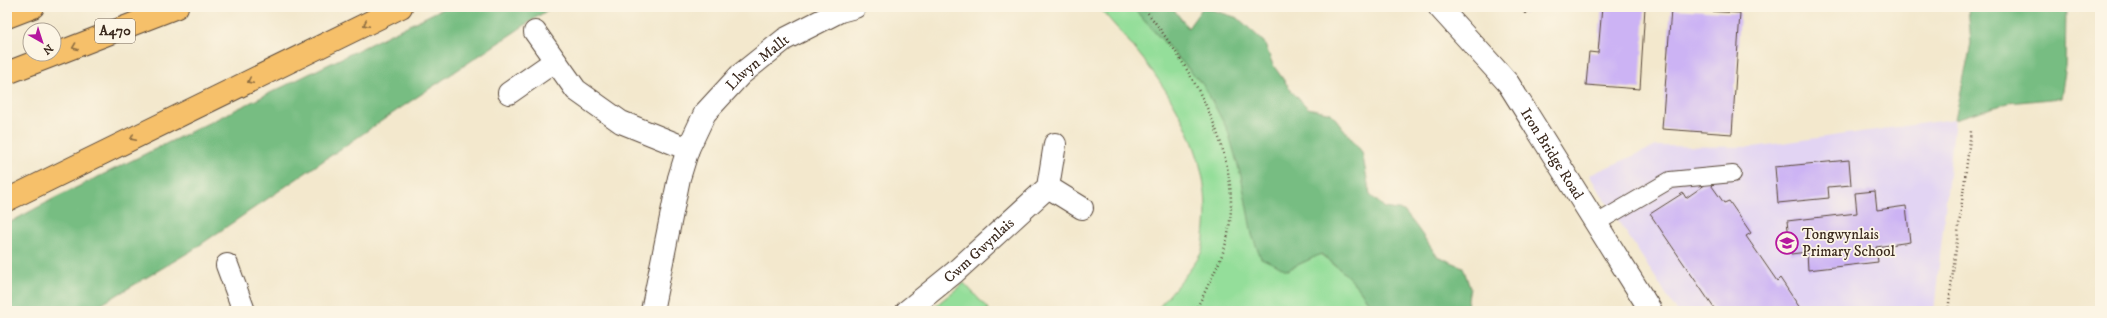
<svg xmlns="http://www.w3.org/2000/svg" width="2107" height="318" font-family="'IM FELL DW Pica',serif">
  <rect width="100%" height="100%" fill="#fcf5e5"/>
  <filter id="ink" filterUnits="userSpaceOnUse"><feTurbulence type="fractalNoise" baseFrequency=".025" numOctaves="2"/><feDisplacementMap in="SourceGraphic" scale="8" xChannelSelector="R" yChannelSelector="G"/><feConvolveMatrix kernelMatrix="1 2 1 2 8 2 1 2 1" color-interpolation-filters="sRGB"/></filter>
  <filter id="wash" filterUnits="userSpaceOnUse"><feTurbulence type="fractalNoise" baseFrequency=".012" numOctaves="4" result="noise"/><feDisplacementMap in="SourceGraphic" scale="16" xChannelSelector="R" yChannelSelector="G"/><feGaussianBlur stdDeviation="0.9" result="paint"/><feColorMatrix in="noise" values="0 0 0 0 0 0 0 0 0 0 0 0 0 0 0 0 0 1.4 0 .05"/><feComposite in="paint" operator="in"/></filter>
  <g filter="url(#wash)">
    <rect width="100%" height="100%" fill="#f3e8cd"/>
    <path fill="#e2d4f3" d="M1955,119l-21,192h-257l-88,-136 67,-29 97,1z"/>
    <path fill="#94de9a" stroke="#68845c" d="M1098,7h34l72,79 25,45 12,45 46,94 33,-16c20,14 43,34 53,57h-217c10,-13 41,-47 46,-60 2,-7 2,-17 3,-24 9,-86 -52,-161 -107,-220z
      M964,283l26,28h-61z"/>
    <path fill="#77bd82" stroke="#597450" d="M446,7h106l-153,102 -208,142 -101,60h-83v-87l48,-26z
      M1132,7h40l16,21 15,-21 35,11 26,24 9,23 20,28 15,15 23,5 31,39 8,43 15,13 19,3 12,15 21,30 26,11 7,21 -4,23h-93c-10,-23 -33,-43 -52,-57l-34,16 -26,-12 -9,-23 -11,-59 -13,-45 -24,-45z
      M1968,7h98l-1,64 -4,27 -53,5 -53,16 16,-75z"/>
    <g id="blocks">
      <path fill="#ccb3f4" d="M1518,7h14l-7,7z
        M1602,7h43l-5,82 -54,-4 3,-33 9,1z
        M1671,9l69,4 -8,121 -70,-5z
        M1849,160l2,25 -23,2 1,11 -51,5 -3,-36z
        M1709,182l15,21 5,-2 22,32 -5,3 31,45 3,-3 22,33h-86l-66,-97 33,-21 3,5z
        M1875,191l2,19 29,-4 4,36 -34,5 2,15 -70,8 -1,-18 -16,2 -4,-33 70,-8 -2,-20z"/>
    </g>
  </g>
  <g filter="url(#ink)">
    <use href="#blocks" fill-opacity="0" stroke="#574638" stroke-width="1"/>
    <g fill="none" stroke-linecap="round" stroke-linejoin="round">
      <g stroke="#574638" stroke-width="18">
        <path id="lane" d="M1595,224l75,-44 63,-6"/>
      </g>
      <g stroke="#574638" stroke-width="24">
        <g id="street">
          <path id="s1" d="M1439,7l69,76 143,228"/>
          <path d="M535,32l41,58 45,32 67,27"/>
          <path d="M509,93l46,-32"/>
          <path d="M1048,187l34,21"/>
          <path d="M227,265l17,46"/>
          <path id="s2" d="M652,311l27,-133 9,-29 17,-36 35,-38 45,-36 55,-28 15,-4"/>
          <path id="s3" d="M907,311l48,-39 93,-85 7,-43"/>
        </g>
      </g>
      <g stroke="#574638" stroke-width="24">
        <path id="highway" d="M7,17l26,-10
          M7,73l170,-66
          M7,200l394,-193"/>
      </g>
      <path stroke="#574638" stroke-width="2.5" stroke-dasharray="1 3" stroke-linecap="butt" d="M1143,7c46,57 99,145 86,221 -2,17 -10,36 -18,51 -5,10 -10,23 -17,32
        M1948,311l23,-180"/>
      <use href="#lane" stroke="#fff" stroke-width="16"/>
      <use href="#street" stroke="#fff" stroke-width="22"/>
      <use href="#highway" stroke="#f6c06b" stroke-width="22"/>
    </g>
    <defs><path id="oneway-chevron" d="M-2-3.5L2.5 0L-2 3.5" fill="none" stroke-width="1.6" stroke-linecap="round" stroke-linejoin="round"/></defs>
    <g stroke="#8f6e41">
      <use href="#oneway-chevron" transform="translate(366 24) rotate(154)"/>
      <use href="#oneway-chevron" transform="translate(75 47) rotate(159)"/>
      <use href="#oneway-chevron" transform="translate(250 81) rotate(154)"/>
      <use href="#oneway-chevron" transform="translate(133 138) rotate(154)"/>
    </g>
  </g>
  <defs>
    <g id="school-ring" transform="scale(1.15)"><circle r="9.5" fill="#fcf5e5" stroke="#b5179e" stroke-width="1.5"/><path d="M0-5L7-2L0 1L-7-2ZM-4 1L0 2.5L4 1V4Q0 6-4 4Z" fill="#b5179e"/></g>
  </defs>
  <g fill-rule="evenodd">
    <use href="#school-ring" x="1787" y="243"/>
  </g>
  <g text-anchor="middle" dominant-baseline="central" stroke-width="3.5" stroke-linejoin="round" paint-order="stroke">
    <rect fill="#fcf5e5" stroke="#75675a" stroke-width="1" x="95" y="19" width="40" height="24" rx="3"/>
    <g font-size="14" font-weight="bold" fill="#3b2a1e">
      <text x="115" y="31">A470</text>
    </g>
    <g font-size="15" fill="#3b2a1e" stroke="#fcf5e5">
      <text stroke="none"><textPath href="#s2" startOffset="279">Llwyn Mallt</textPath></text>
      <text stroke="none"><textPath href="#s1" startOffset="186">Iron Bridge Road</textPath></text>
      <text stroke="none"><textPath href="#s3" startOffset="94">Cwm Gwynlais</textPath></text>
    </g>
    <g font-size="15" fill="#3b2a1e" stroke="#fcf5e5" text-anchor="start">
      <text x="1802" y="234">Tongwynlais<tspan x="1802" dy="17">Primary School</tspan></text>
    </g>
  </g>
  <rect width="2107" height="318" fill="none" stroke="#fcf5e5" stroke-width="24"/>
  <g transform="translate(42 42) rotate(141)"><circle r="19" fill="#fcf5e5" stroke="#afa495"/>
  <path d="M0-3L7 15L0 10L-7 15Z" fill="#b5179e"/>
  <text y="-6" font-size="11" font-weight="bold" text-anchor="middle" fill="#3b2a1e">N</text>
  </g>
</svg>
